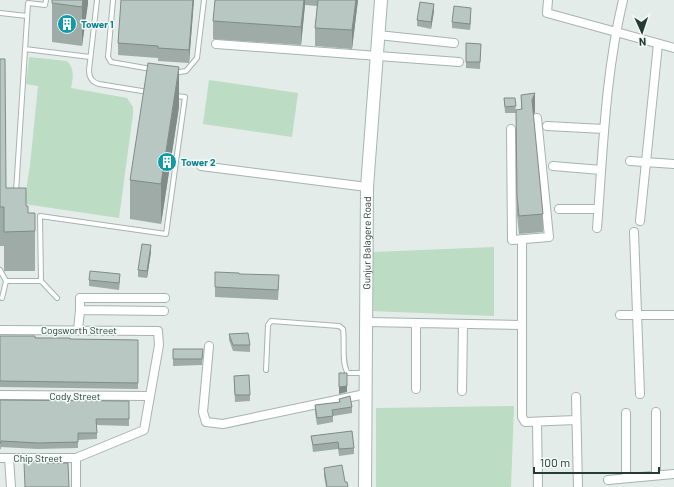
<svg xmlns="http://www.w3.org/2000/svg" width="674" height="487" font-family="Barlow,sans-serif">
  <rect width="100%" height="100%" fill="#e3ece8"/>
  <path fill="#bddcc4" d="M29,57l38,4c8,8 6,17 4,27l56,10 6,9v7l-14,104 -95,-14 6,-39 8,-79 -12,-2z
    M209,80l89,13 -6,44 -89,-13z
    M494,247v69l-122,-5 1,-59z
    M514,406l-3,81h-135v-79z"/>
  <g fill="none" stroke-linecap="round" stroke-linejoin="round">
    <g stroke="#a6b4af" stroke-width="6">
      <path id="lane" d="M97,0l-8,70c0,8 3,12 10,14l49,8
        M113,0l-5,57 3,5 40,7
        M0,13l27,3
        M25,49l65,8
        M174,73l12,-2 11,-13 7,-58
        M16,192l12,-189 17,2 1,-5
        M0,270l6,11h35l16,17
        M41,281l-1,-65 126,18 19,-137 -10,-1
        M2,298l4,-17
        M266,370l2,-45 3,-4 68,5 4,3c2,12 -2,35 5,44h15"/>
    </g>
    <g stroke="#a6b4af" stroke-width="10">
      <path id="street" d="M548,0l-1,13 127,35
        M378,35l76,8
        M216,44l243,18
        M547,126l57,3
        M511,129l1,111 37,-3 -12,-119
        M630,161l44,3
        M201,166l166,21
        M553,166l48,4
        M559,209h39
        M640,221l18,-177
        M597,228c6,-76 8,-153 26,-228
        M634,232l6,162
        M80,310v-12h85
        M620,315h54
        M367,322l155,3v92l3,5 51,-2
        M522,325v-85
        M0,330l158,1 1,14 -15,85 -68,28h-76
        M78,330l2,-20 84,1
        M209,346l-6,66 3,10 17,2 142,-30
        M416,389v-66
        M462,391l1,-67
        M0,395l150,1
        M576,397l2,90
        M537,422l1,65
        M9,458l2,29
        M76,458v29
        M656,475v-63
        M626,478v-65
        M608,480l66,-6"/>
    </g>
    <g stroke="#a2b8af" stroke-width="14">
      <g id="secondary">
        <path id="s1" d="M365,487l2,-300 14,-187"/>
      </g>
    </g>
    <use href="#lane" stroke="#fff" stroke-width="4"/>
    <use href="#street" stroke="#fff" stroke-width="8"/>
    <use href="#secondary" stroke="#fff" stroke-width="12"/>
  </g>
  <path fill="#9eaba6" d="M88,0l-6,46 -30,-4v-39z
    M121,0h73l-5,63 -31,-2v-3l-40,-3v-12z
    M215,0h143l-6,49 -37,-3v-18l2,-22 -12,-1 -4,40 -88,-6v-18z
    M434,11l-3,18 -14,-3v-6z
    M471,14l-1,16 -18,-2v-6z
    M466,43l15,1 -1,25 -14,-1z
    M0,59l6,129 22,25h7v58h-31v-25h-4z
    M521,95l14,17 -2,3 10,99v18l-24,2 -2,-19 -1,-105 5,-1z
    M504,98h11l1,15h-11z
    M179,107l-18,117 -31,-5v-39z
    M151,252l-4,26 -9,-1v-7z
    M239,274l40,11 -1,15 -63,-3v-10z
    M89,280l31,1 -1,9 -30,-4z
    M229,334l21,11v7l-17,-1 -4,-11z
    M0,336l70,3 68,1v49l-138,-2z
    M173,349l30,6 -1,10 -29,1z
    M234,376l16,19v6l-15,1z
    M339,399l13,8v6l-19,3v6l-16,3 -2,-13v-7l24,-3z
    M0,400l129,1v25l-32,-1v14l-19,1v8l-40,1 -37,-2v2h-1z
    M352,431l2,17v6l-15,2 -1,-7 -25,3 -2,-16z
    M324,468l21,14 3,5h-22l-2,-11z"/>
  <path fill="#818b87" d="M83,0h5v4l-6,42v-39z
    M193,0h1l-5,63v-13z
    M304,0h1v5l-4,40v-18z
    M356,0h2l-6,49v-19z
    M434,4v7l-3,18v-7z
    M471,8v6l-1,16v-6z
    M179,67v40l-18,117v-40z
    M535,93v19l-3,7v-19z
    M151,245v7l-4,26v-7z
    M347,373v19l-8,2v-7z"/>
  <path fill="#b8c7c1" stroke="#818b87" d="M52,0h31l-1,7 -30,-4z
    M121,0h72l-4,50 -31,-2v-2l-40,-3z
    M215,0h89l-3,27 -88,-6z
    M318,0h38l-4,30 -37,-2z
    M420,2l14,2 -3,18 -14,-2z
    M454,6l17,2 -1,16 -18,-2z
    M466,43l15,1 -1,18h-14z
    M0,59h5l1,129h20v18h2v7h7v18l-31,1v-25h-4z
    M148,63l31,4 -18,117 -31,-4z
    M535,93l-3,7 11,114 -24,2 -2,-19 -1,-87 6,-1 -1,-14z
    M504,98h11l1,8 -11,1z
    M142,244l9,1 -4,26 -9,-1z
    M90,271l30,3 -1,9 -30,-3z
    M215,272l24,1v1l40,1 -1,15 -63,-3z
    M248,333l2,12h-17l-4,-11z
    M0,336h35v2h35v1l68,1v43l-138,-2z
    M173,349h30l-1,10h-29z
    M339,373h8v13l-8,1z
    M249,375l1,20h-15l-1,-19z
    M350,396l2,11 -20,3 1,6 -16,2 -2,-13 25,-3 -1,-3z
    M0,400l129,1v18h-33l1,14h-19v9l-40,1 -37,-2v2h-1z
    M352,431l2,17 -15,1 -1,-7 -25,3 -2,-9z
    M46,461v2h22l1,24h-44l-1,-25z
    M342,465l3,17h2l1,5h-21l-3,-19z"/>
  <defs>
    <g id="building-disc" transform="scale(1)"><circle r="9.5" fill="#0f9aa8" stroke="#f3f9f6"/><path d="M-4-6H4V6H1V3H-1V6H-4ZM-2.5-4.3h1.7v1.8h-1.7ZM.8-4.3h1.7v1.8H.8ZM-2.5-1h1.7V.8h-1.7ZM.8-1h1.7V.8H.8Z" fill="#fff"/></g>
  </defs>
  <g fill-rule="evenodd">
    <use href="#building-disc" x="67" y="24"/>
    <use href="#building-disc" x="167" y="162"/>
  </g>
  <g text-anchor="middle" dominant-baseline="central" stroke-width="3" stroke-linejoin="round" paint-order="stroke">
    <g font-size="10" font-weight="bold" fill="#0d838f" stroke="#f3f9f6" text-anchor="start">
      <text x="81" y="24">Tower 1</text>
      <text x="181" y="162">Tower 2</text>
    </g>
    <g font-size="10" fill="#233d35" stroke="#f3f9f6">
      <text stroke="none"><textPath href="#s1" startOffset="244">Gunjur Balagere Road</textPath></text>
      <text x="79" y="330">Cogsworth Street</text>
      <text x="75" y="396">Cody Street</text>
      <text x="38" y="458">Chip Street</text>
    </g>
  </g>
  <g transform="translate(642 32) rotate(177)" stroke="#f3f9f6" stroke-width="3" paint-order="stroke">
  <path d="M0-3L7 15L0 10L-7 15Z" fill="#233d35"/>
  <text y="-6" font-size="11" font-weight="bold" text-anchor="middle" fill="#233d35">N</text>
  </g>
  <path d="M534 467v6h125v-6" fill="none" stroke="#233d35" stroke-width="2"/>
  <text x="540" y="467" font-size="12" fill="#233d35" stroke="#f3f9f6" stroke-width="3" paint-order="stroke">100 m</text>
</svg>
